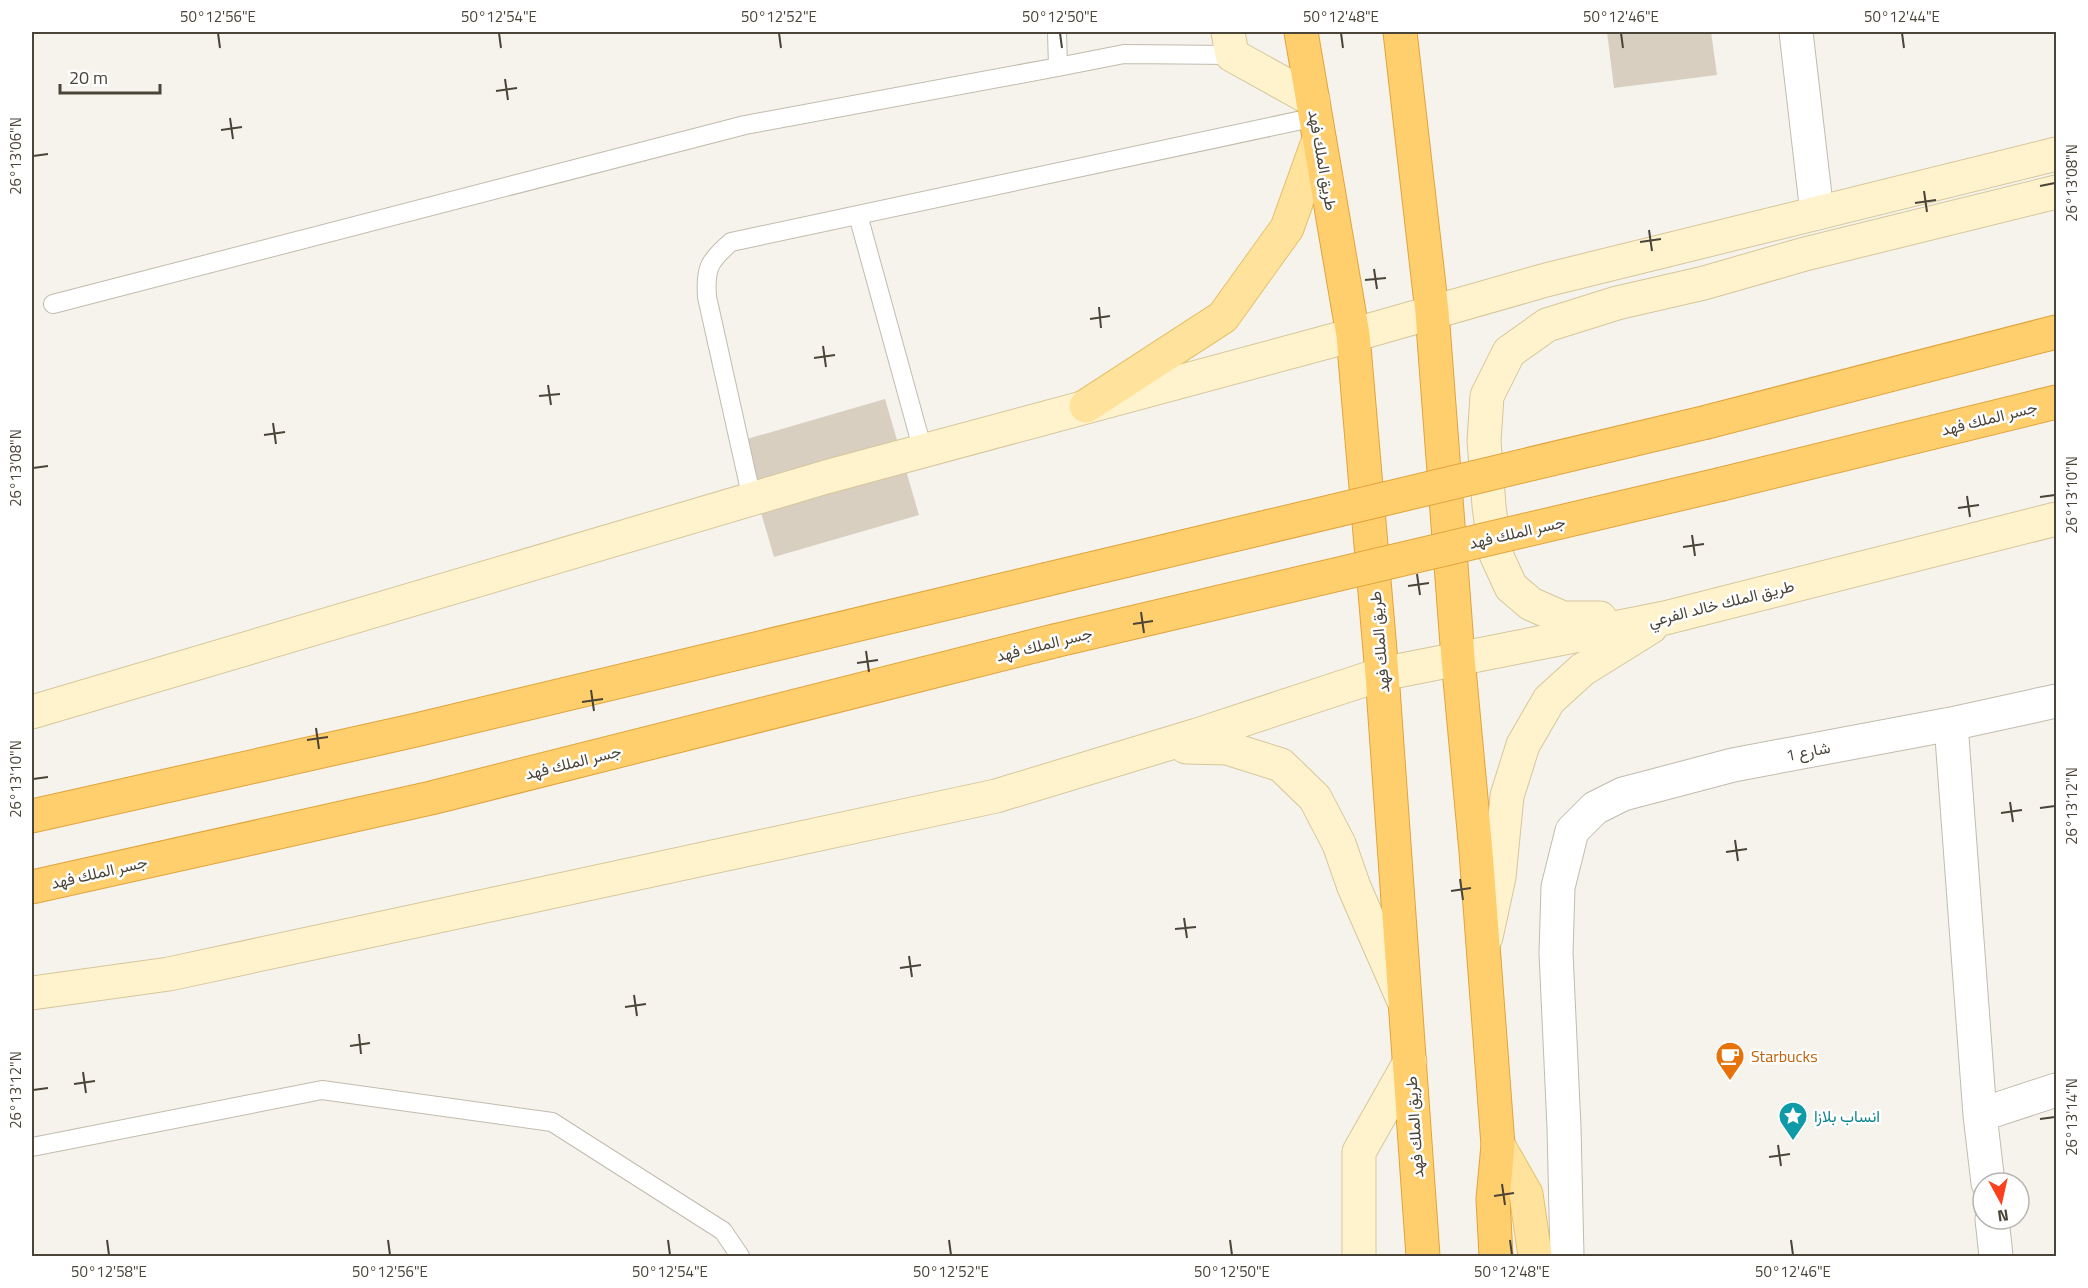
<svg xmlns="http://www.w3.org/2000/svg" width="2088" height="1288" font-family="'Titillium Web',Vazirmatn,sans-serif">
  <rect width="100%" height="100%" fill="#f6f3ec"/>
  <path fill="#d8cfc1" d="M1607,32h104l6,43 -103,13z
    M885,399l34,116 -145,42 -34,-116z"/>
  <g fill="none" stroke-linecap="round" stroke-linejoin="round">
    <g stroke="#c2bbae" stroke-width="20">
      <path id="lane" d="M1057,32l1,35 66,-13 108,1
        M858,215l65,236
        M53,304l692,-179 313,-58
        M752,499l-45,-202c-2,-29 2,-36 24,-55l585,-125
        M32,1147l290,-57 230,32 171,109 17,25"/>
    </g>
    <g stroke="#c2bbae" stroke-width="35">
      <path id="street" d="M1796,32l21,181
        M1951,724l29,391 8,68
        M1980,1115l76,-25
        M1992,1219l4,37
        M1567,1256l-3,-129 -8,-174 2,-66 14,-56 23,-23 28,-14 110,-29 218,-41 105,-23"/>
    </g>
    <g stroke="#d6c79b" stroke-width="35">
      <path id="secondary" d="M1228,32l4,23 81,45
        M1600,618h-37l-32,-14 -20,-17 -16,-35 -6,-46 -5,-65 3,-45 22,-44 38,-27 70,-22 87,-20 101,-29 251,-62
        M32,712l794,-235 527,-142 193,-55 510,-126
        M1186,747l41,1 54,17 34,33 24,46 15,43 49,112
        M1486,937l13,-60 8,-81 16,-51 26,-45 33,-30 69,-43
        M32,993l137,-19 827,-178 201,-61 185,-61 283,-56 391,-99
        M1359,1256v-104l51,-90"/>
    </g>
    <g stroke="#e6c16a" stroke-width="35">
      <path id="primary" d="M1086,406l137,-89 64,-89 32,-89
        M1498,1145l28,49 9,62"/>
    </g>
    <g stroke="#e0a43c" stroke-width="35">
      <path id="highway" d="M1301,32l52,303 29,339 41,582
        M1400,32l32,280 26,346 18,194 22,293 -5,54 3,57
        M1707,422l349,-90
        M1722,484l334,-82
        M32,816l384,-86 628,-150
        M32,887l399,-89 623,-157"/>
    </g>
    <use href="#lane" stroke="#fff" stroke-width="18"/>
    <use href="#street" stroke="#fff" stroke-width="33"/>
    <use href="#secondary" stroke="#fff3cd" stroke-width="33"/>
    <use href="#primary" stroke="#ffe39c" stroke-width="33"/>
    <use href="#highway" stroke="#ffcf6e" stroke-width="33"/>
    <g stroke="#e0a43c" stroke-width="35" stroke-linecap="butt">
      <path id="highway-bridge" d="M1044,580l663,-158
        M1054,641l668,-157"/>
    </g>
    <use href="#highway-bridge" stroke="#ffcf6e" stroke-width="33"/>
  </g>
  <path fill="none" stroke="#4b4439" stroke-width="2" d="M218,33l2,15M499,33l2,15M779,33l2,15M1060,33l2,15M1341,33l2,15M1621,33l2,15M1902,33l2,15M505,79l3,21M496,91l21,-3M230,118l3,21M221,130l21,-3M33,156l15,-2M2040,186l15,-3M1924,191l3,21M1915,203l21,-3M1649,230l3,21M1640,242l21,-3M1374,269l3,20M1365,280l21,-2M1099,307l2,21M1090,319l20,-3M823,346l3,21M814,358l21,-3M548,385l3,20M539,396l21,-2M273,423l3,21M264,435l21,-3M33,468l15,-2M1967,496l3,21M2040,497l15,-2M1958,508l21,-3M1692,535l3,21M1683,547l21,-3M1417,574l3,21M1408,586l21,-3M1141,612l3,21M1133,624l20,-3M866,651l3,21M857,663l21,-3M591,690l3,21M582,702l21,-3M316,728l3,21M307,740l21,-3M33,779l15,-2M2010,802l3,20M2040,808l15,-2M2001,813l21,-3M1735,840l3,21M1726,852l21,-3M1460,879l3,21M1451,891l20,-3M1184,918l3,20M1175,929l21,-2M909,956l3,21M900,968l21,-3M634,995l3,21M625,1007l21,-3M359,1034l2,20M350,1046l20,-3M83,1072l3,21M74,1084l21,-3M33,1090l15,-2M2040,1119l15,-2M1778,1145l3,21M1769,1157l21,-3M1502,1184l3,21M1494,1196l20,-3M107,1240l2,15M388,1240l2,15M668,1240l2,15M949,1240l2,15M1230,1240l2,15M1510,1240l2,15M1791,1240l2,15"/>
  <defs>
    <g id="cafe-pin" transform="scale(1.5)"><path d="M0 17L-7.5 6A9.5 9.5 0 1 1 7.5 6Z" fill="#e8710a" stroke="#fff"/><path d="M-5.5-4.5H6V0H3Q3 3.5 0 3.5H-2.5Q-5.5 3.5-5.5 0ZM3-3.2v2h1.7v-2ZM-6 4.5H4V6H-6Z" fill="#fff"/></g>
    <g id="sight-pin" transform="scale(1.5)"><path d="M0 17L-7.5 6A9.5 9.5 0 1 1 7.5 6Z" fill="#0f9aa8" stroke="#fff"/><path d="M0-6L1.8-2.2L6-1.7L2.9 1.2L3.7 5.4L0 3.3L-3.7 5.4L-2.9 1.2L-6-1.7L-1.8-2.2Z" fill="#fff"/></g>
  </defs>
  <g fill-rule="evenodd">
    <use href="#cafe-pin" x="1730" y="1056"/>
    <use href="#sight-pin" x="1793" y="1116"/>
  </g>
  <g text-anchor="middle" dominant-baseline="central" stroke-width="5" stroke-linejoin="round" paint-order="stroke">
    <g font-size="16" fill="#4b4439" stroke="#fff">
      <text transform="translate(1323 160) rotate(80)">طريق الملك فهد</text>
      <text transform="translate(1989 418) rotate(-14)">جسر الملك فهد</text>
      <text transform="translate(1517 532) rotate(-13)">جسر الملك فهد</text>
      <text transform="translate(1721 603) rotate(-14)">طريق الملك خالد الفرعي</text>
      <text transform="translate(1379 642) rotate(-95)">طريق الملك فهد</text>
      <text transform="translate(1044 644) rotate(-14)">جسر الملك فهد</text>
      <text transform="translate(1808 751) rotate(-11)">شارع 1</text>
      <text transform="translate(573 762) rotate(-14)">جسر الملك فهد</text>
      <text transform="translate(99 872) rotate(-13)">جسر الملك فهد</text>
      <text transform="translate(1414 1127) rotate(-94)">طريق الملك فهد</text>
    </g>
    <g font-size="16" fill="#c56008" stroke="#fff" text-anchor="start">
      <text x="1751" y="1056">Starbucks</text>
    </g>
    <g font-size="16" fill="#0d838f" stroke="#fff" text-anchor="start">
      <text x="1814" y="1116">انساب بلازا</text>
    </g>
  </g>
  <rect width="2088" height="1288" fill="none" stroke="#ffffff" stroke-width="66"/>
  <g transform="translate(2001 1201) rotate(172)"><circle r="28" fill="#ffffff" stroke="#b7b4b0" stroke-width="1.5"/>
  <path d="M0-4.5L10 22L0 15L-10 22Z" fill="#fc3f1d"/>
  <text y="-9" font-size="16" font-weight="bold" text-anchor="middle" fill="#4b4439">N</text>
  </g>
  <path d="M60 84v9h100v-9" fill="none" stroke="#4b4439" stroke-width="3"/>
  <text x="69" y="84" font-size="18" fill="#4b4439" stroke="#ffffff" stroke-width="4.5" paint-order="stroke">20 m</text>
  <rect x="33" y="33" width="2022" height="1222" fill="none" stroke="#4b4439" stroke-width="2"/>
  <g font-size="15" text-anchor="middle" fill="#4b4439">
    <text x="218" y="22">50°12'56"E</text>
    <text x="499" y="22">50°12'54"E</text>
    <text x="779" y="22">50°12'52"E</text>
    <text x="1060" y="22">50°12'50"E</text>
    <text x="1341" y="22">50°12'48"E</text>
    <text x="1621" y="22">50°12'46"E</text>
    <text x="1902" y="22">50°12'44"E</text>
    <text transform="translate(16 156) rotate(-90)" y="5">26°13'06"N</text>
    <text transform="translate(2072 183) rotate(-90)" y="5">26°13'08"N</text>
    <text transform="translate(16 468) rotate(-90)" y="5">26°13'08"N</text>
    <text transform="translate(2072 495) rotate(-90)" y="5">26°13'10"N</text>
    <text transform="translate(16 779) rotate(-90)" y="5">26°13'10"N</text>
    <text transform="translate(2072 806) rotate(-90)" y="5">26°13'12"N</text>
    <text transform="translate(16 1090) rotate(-90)" y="5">26°13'12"N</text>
    <text transform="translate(2072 1117) rotate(-90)" y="5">26°13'14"N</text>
    <text x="109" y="1277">50°12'58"E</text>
    <text x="390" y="1277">50°12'56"E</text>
    <text x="670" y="1277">50°12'54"E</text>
    <text x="951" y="1277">50°12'52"E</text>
    <text x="1232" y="1277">50°12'50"E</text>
    <text x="1512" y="1277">50°12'48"E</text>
    <text x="1793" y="1277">50°12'46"E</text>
  </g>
</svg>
